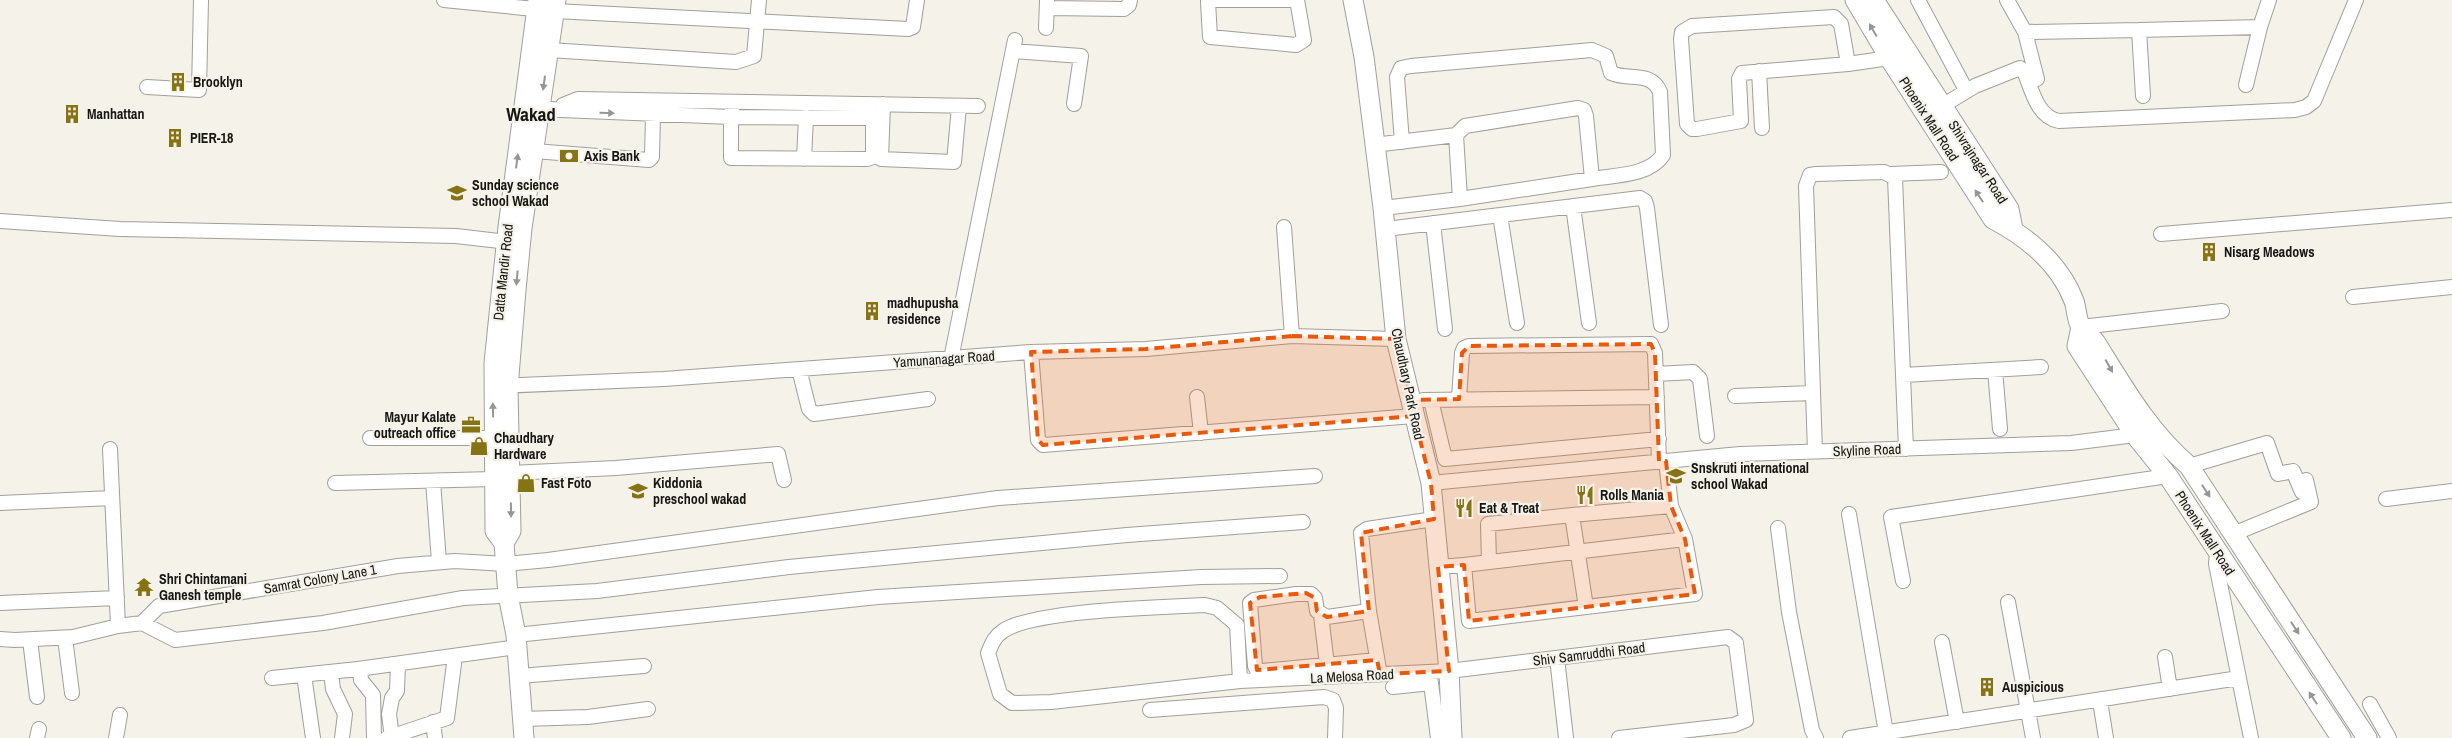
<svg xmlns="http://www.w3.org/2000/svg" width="2452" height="738" font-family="'Archivo Narrow',sans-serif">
  <rect width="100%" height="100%" fill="#f5f2ea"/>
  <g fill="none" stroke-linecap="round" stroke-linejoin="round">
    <g stroke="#a29f98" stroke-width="16">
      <path id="street" d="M444,0l111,11 353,18 5,-2 4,-27
        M1918,0l48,90
        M2007,0l18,32 12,47
        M1208,2l2,35 86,8 8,-5 -7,-40h-89
        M1047,8l77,1 5,-4 1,-5
        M1046,28l1,-27
        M2139,30l121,-3
        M2025,32l114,-2 4,66
        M549,50l187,12 18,-6 5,-56
        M1013,51l68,5 -7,48
        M1848,64l-7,-40 -7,-7 -142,9 -10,6 -1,7 6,85 5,5h5l44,-8 -2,-42 3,-6 106,-9 48,-7
        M1759,71l3,57
        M2246,85l14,-58 9,-27
        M147,87l52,3 2,-90
        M883,104l-2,55 73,3 5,-56
        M1942,106l33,-20 45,-18 4,3c8,19 13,46 35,50l236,-11 11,-3 8,-6 42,-101
        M541,108l20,2 2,-5 15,-6 400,7
        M561,110l170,7 1,-8
        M731,117l142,1v39l-6,2 -136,-1z
        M1456,135l4,64
        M1402,142l-5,-65 4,-9 10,-2 181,-16 14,6 5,17c17,8 40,-3 49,19l3,63c-14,21 -48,20 -71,24
        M1374,145l82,-10 9,-9 113,-18 6,2 2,6 6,63 -132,20 -77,9
        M534,151l115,9 3,-3 1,-42
        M804,159l2,-42
        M1891,174l50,-2
        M1573,206l16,117
        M1500,215l17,108
        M0,221l120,8 336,7 60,7
        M1433,223l12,106
        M1284,227l8,109
        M1386,229l254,-31 5,3 2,7 14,117
        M2161,234l291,-24
        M2353,297l99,-10
        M2081,327l141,-16
        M1031,352l7,88 5,5 371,-29
        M951,359l64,-319
        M799,369l10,40 5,5 114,-15
        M1995,370l5,59
        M1656,374l37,-2 7,7 7,57
        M1904,375l137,-8
        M499,386l165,-7 367,-27 115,-3 146,-13 104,3
        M1735,396l78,-3
        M1197,397l4,36
        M1459,399l3,-46 2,-5 5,-2 182,-2 4,9 4,108
        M1423,400l234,-3
        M1431,400l14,59 214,-20
        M370,438h124
        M110,449l8,177
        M1815,451l-9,-265 4,-11 6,-1 68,-2 11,6 11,271
        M1666,461l5,45 14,33 10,55 -226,27 -5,-56 221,-26
        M2189,466l78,-23 11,31 15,-3 9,21
        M510,473l106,-5 162,-14 6,26
        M433,481l6,81
        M335,483l159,-4
        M1431,483l309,-29 331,-11 72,-9
        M2386,499l66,-8
        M0,503l112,-5
        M1849,514l37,219
        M1572,515l99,-9
        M1778,528l11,84 23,118 4,8
        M2233,534l78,-32 -5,-22
        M2217,552l-1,12 35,174
        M1489,562l-1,-38 84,-9 14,92
        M1438,567l26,-2
        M1903,581l-12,-64 277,-41
        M2008,602l25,136
        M0,603l117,-5
        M1369,611l-42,6 -10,-6 -2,-13 -4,-4h-15l-42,6 -4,3 5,63 2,4 5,1 115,-11
        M1321,615l6,50
        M142,623l17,-17 239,-40 57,-5 51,3 42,-4 450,-62 317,-22
        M516,635l362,-38 323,-20 79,-1
        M65,638l7,55
        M0,639l15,1 58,-3 45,-11 24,-3 33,17 148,-17 140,-25 134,-7 192,-24 338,-32 176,-13
        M30,640l7,57
        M1942,642l15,80
        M2165,657l5,32
        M1557,658l9,80
        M360,669l1,11 12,15 1,43
        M1379,669l-10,-58 -8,-78 6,-4 67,-10
        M331,672l2,17 12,25 -3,24
        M304,675l9,63
        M519,676l125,-10
        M272,678l86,-9 159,-22
        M1240,681l-3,-56 -20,-17 -12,-3c-42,2 -172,5 -202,26 -9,6 -11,13 -15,22l12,41 12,9 39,-1 189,-21 209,-10 279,-34 8,6 10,77 -12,5 -115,13
        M1393,687l38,-4 7,55
        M2100,701l6,37
        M2370,704l19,34
        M1150,710l174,-13 9,3 3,8 -1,30
        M522,719l66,-2 60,-8
        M433,722l2,16
        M37,738l2,-9
        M116,738l4,-23
        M387,738l60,-20 8,-62
        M392,738l-3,-24 3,-16 5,-7 1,-27
        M1850,738l389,-60"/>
    </g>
    <g stroke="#a29f98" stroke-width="21">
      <path id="secondary" d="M1353,0l11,57 19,151 13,131 35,144 18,188 3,67
        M1855,0l35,59 103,160c34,18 67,45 81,82 3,8 2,18 7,26 3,6 11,10 15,16 28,45 53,89 93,123l178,272
        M1874,0l135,209 4,20
        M2081,327l-4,19 58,89 33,41 173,262
        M504,543l7,-12 -3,-143 8,-98 6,-62 34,-228
        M524,738l-8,-103 -8,-40 -4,-52 -9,-12 -1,-168 14,-136 30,-227"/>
    </g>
    <use href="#street" stroke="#fff" stroke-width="14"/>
    <use href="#secondary" stroke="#fff" stroke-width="19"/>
  </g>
  <defs><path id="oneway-solid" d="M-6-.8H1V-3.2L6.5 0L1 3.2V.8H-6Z" transform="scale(1.25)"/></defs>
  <g fill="#979695">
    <use href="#oneway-solid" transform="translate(1873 30) rotate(-120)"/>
    <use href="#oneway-solid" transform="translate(544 83) rotate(98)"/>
    <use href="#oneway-solid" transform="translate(607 113) rotate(2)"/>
    <use href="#oneway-solid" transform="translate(517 161) rotate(-82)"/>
    <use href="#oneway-solid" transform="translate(1979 196) rotate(-123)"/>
    <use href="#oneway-solid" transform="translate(517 278) rotate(95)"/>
    <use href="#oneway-solid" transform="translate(2109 366) rotate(61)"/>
    <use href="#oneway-solid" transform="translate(493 410) rotate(-91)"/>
    <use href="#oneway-solid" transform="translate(2206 491) rotate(57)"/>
    <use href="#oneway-solid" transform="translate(511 510) rotate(89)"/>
    <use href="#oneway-solid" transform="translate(2295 628) rotate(57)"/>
    <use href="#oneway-solid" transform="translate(2313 698) rotate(-123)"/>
  </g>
  <path fill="#e8590c" fill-opacity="0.2" stroke="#e8590c" stroke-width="4" stroke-dasharray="10 6" stroke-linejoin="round" d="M1292,336l104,3 16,61 47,-1 3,-46 7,-7 182,-2 4,9 4,108h7l5,45 14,33 10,55 -226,27 -5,-56 -26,2 11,104 -69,3 -3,-14 -120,10 -7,-67 10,-6 46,-4 9,5 2,13 10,6 42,-6 -8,-78 73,-14 -3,-36 -17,-67 -371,29 -5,-5 -7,-88 115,-3z"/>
  <defs>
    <g id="building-bare" transform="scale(1.5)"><path d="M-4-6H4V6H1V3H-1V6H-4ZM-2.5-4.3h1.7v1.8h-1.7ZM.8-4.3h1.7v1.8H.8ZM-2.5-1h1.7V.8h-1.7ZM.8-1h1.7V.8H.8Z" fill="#867314" stroke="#f5f2ea" stroke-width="2.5" paint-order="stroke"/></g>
    <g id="bank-bare" transform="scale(1.5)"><path d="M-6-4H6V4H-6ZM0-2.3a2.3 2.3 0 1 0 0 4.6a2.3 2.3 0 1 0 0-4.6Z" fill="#867314" stroke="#f5f2ea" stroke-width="2.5" paint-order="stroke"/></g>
    <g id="school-bare" transform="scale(1.5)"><path d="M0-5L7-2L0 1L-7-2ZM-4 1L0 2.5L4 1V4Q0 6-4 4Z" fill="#867314" stroke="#f5f2ea" stroke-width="2.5" paint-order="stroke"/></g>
    <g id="office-bare" transform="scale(1.5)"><path d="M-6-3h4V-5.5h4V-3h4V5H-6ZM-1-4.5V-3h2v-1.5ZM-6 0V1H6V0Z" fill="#867314" stroke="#f5f2ea" stroke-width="2.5" paint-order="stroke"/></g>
    <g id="shop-bare" transform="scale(1.5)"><path d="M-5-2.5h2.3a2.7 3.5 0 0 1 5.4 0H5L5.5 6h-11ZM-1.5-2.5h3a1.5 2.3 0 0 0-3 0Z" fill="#867314" stroke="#f5f2ea" stroke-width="2.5" paint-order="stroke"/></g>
    <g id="restaurant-bare" transform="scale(1.5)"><path d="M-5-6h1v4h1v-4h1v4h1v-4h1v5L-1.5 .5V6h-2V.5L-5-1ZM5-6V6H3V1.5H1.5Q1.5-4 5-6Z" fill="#867314" stroke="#f5f2ea" stroke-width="2.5" paint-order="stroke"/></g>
    <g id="temple-bare" transform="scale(1.5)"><path d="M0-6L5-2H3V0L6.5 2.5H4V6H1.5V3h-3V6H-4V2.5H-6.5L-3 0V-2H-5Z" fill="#867314" stroke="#f5f2ea" stroke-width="2.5" paint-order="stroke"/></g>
  </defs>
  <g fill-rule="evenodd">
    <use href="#building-bare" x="178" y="82"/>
    <use href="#building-bare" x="72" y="114"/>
    <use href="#building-bare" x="175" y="138"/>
    <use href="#bank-bare" x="569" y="156"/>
    <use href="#school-bare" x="457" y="193"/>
    <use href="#building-bare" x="2209" y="252"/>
    <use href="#building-bare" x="872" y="311"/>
    <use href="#office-bare" x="471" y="425"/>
    <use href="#shop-bare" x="479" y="446"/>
    <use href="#school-bare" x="1676" y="476"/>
    <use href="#shop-bare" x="526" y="483"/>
    <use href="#school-bare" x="638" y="491"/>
    <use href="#restaurant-bare" x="1585" y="495"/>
    <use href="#restaurant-bare" x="1464" y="508"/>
    <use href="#temple-bare" x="144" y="587"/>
    <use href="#building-bare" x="1987" y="687"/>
  </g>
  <g text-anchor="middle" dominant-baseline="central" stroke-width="4.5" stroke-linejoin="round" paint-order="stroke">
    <g font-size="14" font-weight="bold" fill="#171613" stroke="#f5f2ea" text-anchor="start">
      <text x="193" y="82">Brooklyn</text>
      <text x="87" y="114">Manhattan</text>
      <text x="190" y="138">PIER-18</text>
      <text x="584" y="156">Axis Bank</text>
      <text x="472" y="185">Sunday science<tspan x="472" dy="16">school Wakad</tspan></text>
      <text x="2224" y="252">Nisarg Meadows</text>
      <text x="887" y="303">madhupusha<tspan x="887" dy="16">residence</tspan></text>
      <text x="456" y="417" text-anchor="end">Mayur Kalate<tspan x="456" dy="16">outreach office</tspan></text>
      <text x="494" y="438">Chaudhary<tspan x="494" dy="16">Hardware</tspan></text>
      <text x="1691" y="468">Snskruti international<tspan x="1691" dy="16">school Wakad</tspan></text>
      <text x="541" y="483">Fast Foto</text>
      <text x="653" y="483">Kiddonia<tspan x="653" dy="16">preschool wakad</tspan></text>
      <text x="1600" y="495">Rolls Mania</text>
      <text x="1479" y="508">Eat &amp; Treat</text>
      <text x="159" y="579">Shri Chintamani<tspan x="159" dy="16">Ganesh temple</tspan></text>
      <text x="2002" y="687">Auspicious</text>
    </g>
    <g font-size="14" fill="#171613" stroke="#f5f2ea">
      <text transform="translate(1929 119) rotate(57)">Phoenix Mall Road</text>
      <text transform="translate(1978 162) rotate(57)">Shivrajnagar Road</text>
      <text transform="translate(503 272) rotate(-84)">Datta Mandir Road</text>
      <text transform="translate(944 359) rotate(-4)">Yamunanagar Road</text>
      <text transform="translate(1408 384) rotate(78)">Chaudhary Park Road</text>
      <text transform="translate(1867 450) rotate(-2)">Skyline Road</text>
      <text transform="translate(2205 533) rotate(57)">Phoenix Mall Road</text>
      <text transform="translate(320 579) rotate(-10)">Samrat Colony Lane 1</text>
      <text transform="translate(1589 654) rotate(-7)">Shiv Samruddhi Road</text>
      <text transform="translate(1352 676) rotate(-3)">La Melosa Road</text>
    </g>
    <g font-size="19" font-weight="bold" fill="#171613" stroke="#f5f2ea">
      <text x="531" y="114">Wakad</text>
    </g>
  </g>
</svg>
